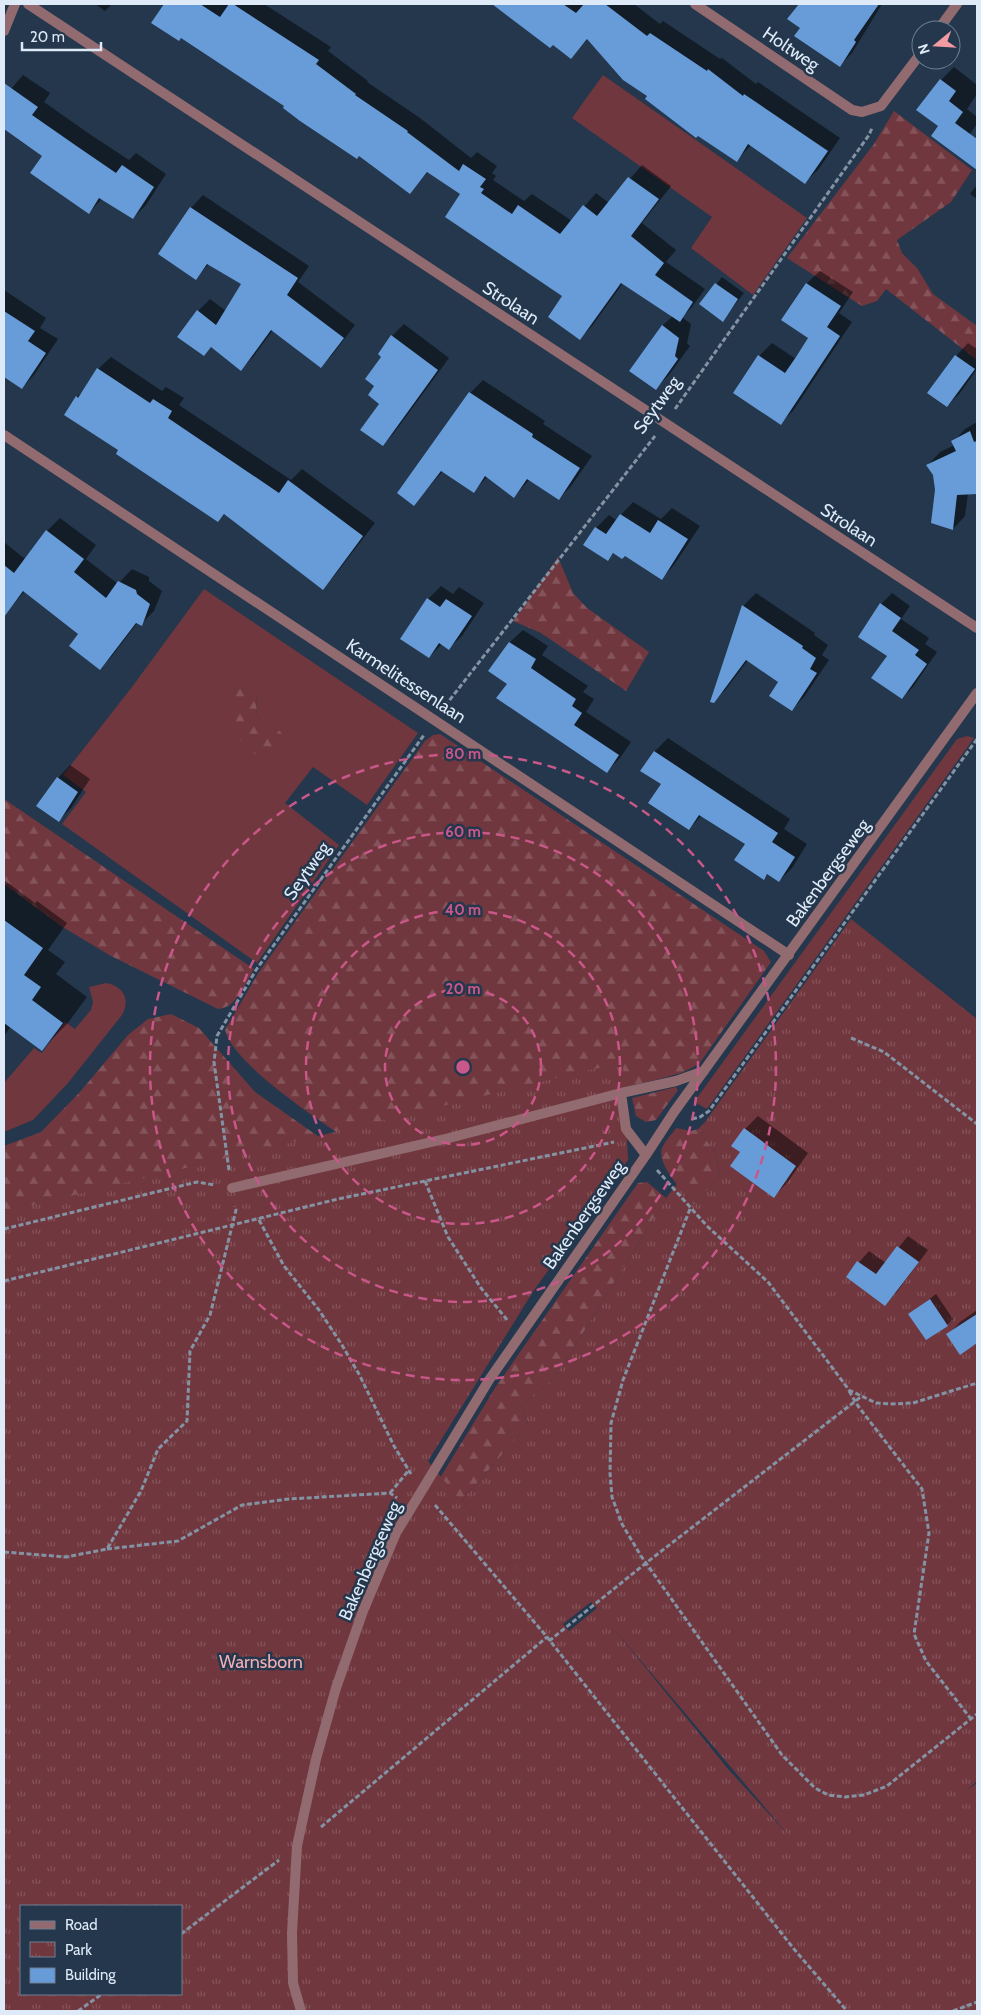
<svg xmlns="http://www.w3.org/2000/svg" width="981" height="2015" font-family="Cabin,sans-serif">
  <defs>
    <pattern id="forest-firs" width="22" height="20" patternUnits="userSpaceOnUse" patternTransform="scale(1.25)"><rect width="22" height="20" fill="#71373e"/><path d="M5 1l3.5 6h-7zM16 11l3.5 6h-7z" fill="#85545b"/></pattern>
    <pattern id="park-tufts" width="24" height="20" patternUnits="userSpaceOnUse" patternTransform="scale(1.25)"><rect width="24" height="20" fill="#71373e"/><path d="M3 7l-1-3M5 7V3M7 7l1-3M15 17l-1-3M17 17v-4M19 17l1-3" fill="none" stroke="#85545b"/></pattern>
  </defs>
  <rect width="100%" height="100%" fill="#24374c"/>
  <path fill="#71373e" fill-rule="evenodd" d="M603,75l204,143 -54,77 -62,-47 21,-31 -140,-99z
    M204,589l214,144 -51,72 -54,-38 -28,36 54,42 -82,118 -195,-139 24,-32 -23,-17 69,-88zM256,692l1,24 12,13 -42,-35z
    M967,736l7,2 -267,371 -13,-7 263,-363z
    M106,983c17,3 25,16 16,32l-54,68 -35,37 -29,12v-49l30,-35 8,5 23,-31 10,7 16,-19 2,-8 -4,-15z"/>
  <path fill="url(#forest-firs)" d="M894,111l78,59 -21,32 -54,38 5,13 15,15 16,26 44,32v34l-91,-71 -9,12 -15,5 -75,-48 87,-114z
    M558,557l15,36 14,15 62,44 -23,39 -85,-58 -28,-12z
    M239,685l13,1 4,6 1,24 12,13 11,2 7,13 -13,17 -11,1 -26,-25 -10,-43z
    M440,734l324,217 7,11 -72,102 -18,9 -22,6 -288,69 -14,-2c-32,-22 -123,-80 -132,-116l34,-58 166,-231 8,-6z
    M4,799l250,170c-9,14 -17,39 -36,40l-107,-53 -50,-30 -57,-42z
    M171,1014l28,14 56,64 87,61 -338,71v-78l37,-14 38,-39 49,-58 20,-16z
    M676,1087l2,3 -22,30 -10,2 -10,-6 -4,-18z
    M676,1128l15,3 7,-2 19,25 2,23 -25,28c-10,-13 -38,-40 -32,-57 3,-7 10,-14 14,-20z
    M647,1182l19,16 -97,158 -18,25 -31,25 8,17 -4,7 -62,70 101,124 -14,11 -117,-144 63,-103 143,-205z"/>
  <path fill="url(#park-tufts)" fill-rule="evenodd" d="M851,919l126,100v762l-11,10 11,-8v228h-973v-799l619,-150 5,98 -94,130 -106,171 102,124 -68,-85 62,-70 4,-7 -8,-17 31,-25 18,-25 97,-158 11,-14 17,21 25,-28 -2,-23 -19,-25 7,-7zM591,1602l6,6 -28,23 -6,-7zM614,1629l176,208 -62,-68zM21,1906h160v88h-160z"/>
  <path fill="#0007" d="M95,4h17l-7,7z
    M164,4h100l67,43 -3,4 40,30 -1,1 53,36 51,40 6,-6 20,14 -5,7 4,3 -3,4 31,21 8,-7 40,27 24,-28 13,10 33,-38 29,21 -29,37 34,27 -10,12 39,27 -13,18 -10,10 9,7 -4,19 3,3 -21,29 -13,13 -26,-18 33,-45 10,-9 -50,-33 -31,43 -12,12 -16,-42 -102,-102 -33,-23 -19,21 -51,-38 -74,-48 -123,-97z
    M501,4h133l26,20 3,-3 57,38 2,-1 34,26 2,-2 82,56 -22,32 -13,12 -54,-37 -15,16 -88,-65 -60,-57 -17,19z
    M800,4h82l-30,49 -12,12 -39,-37 -12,-9z
    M954,67l23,18v9l-10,15 10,8v7l-10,14 -27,-12 1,-46z
    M23,75l27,18 -6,9 47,33 38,25 7,-7 30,21 -20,31 -13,13 -31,-19 -13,13 -46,-56 -39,-28v-31z
    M977,185v14l-7,-5z
    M203,195l106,71 -11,16 57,43 -22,29 -12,13 -48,-37 -20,27 -12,12 -29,-23 -8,9 -6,-44 12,-12 16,12 16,-27 -33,-20 -13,14 -5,-70z
    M820,271l33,21 -14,21 13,9 -59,89 -13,12 -21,-67 13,-13 24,16 14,-21 -27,-18 24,-37z
    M722,277l22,16 -21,27 -22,-16z
    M4,290l42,28 -6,10 18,11 -24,36 -12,13 -18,-19z
    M404,324l45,34 -55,75 -11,12 -2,-41 2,-47 9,-21z
    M968,343l9,6v20l-17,24 -13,13 9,-50z
    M111,357l51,34 4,-4 18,11 -5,7 112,75 11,-11 73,54 -40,52 -12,13 -98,-74 -7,7 -98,-71 -43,-53 9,-9 12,-19z
    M483,380l62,41 -2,3 49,32 -21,30 -12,13 -29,-20 -16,18 -26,-21 -14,15 -31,-20 -29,33 -15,-11 71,-100z
    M977,422v71h-9l-3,23 -12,13 -17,-27 -2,-27 -6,-10 12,-13 15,-7 -2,-3 12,-13z
    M633,502l28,17 11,-11 28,18 -26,39 -12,13 -37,-23 -10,-3 -8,7 -11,-31 13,-13 7,5z
    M60,518l36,27 -10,14 32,25 14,-15 17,8v4l13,10 -8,20 -13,13 -3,-2 -26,34 -12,12 -21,-34 -54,-43 -18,20 -3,-3v-66l21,17 22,-28z
    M441,586l12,8 6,-7 25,16 -22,33 -13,12 -7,-4 -13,13 -1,-58z
    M756,593l59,40 -1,2 14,10 -6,10 7,5 -25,37 -12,12 -12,-27 -32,-22 -22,29 -13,13 -1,-1 31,-95z
    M892,593l18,13 -9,13 28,19 -4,6 12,8 -24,35 -11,11 -14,-42 -7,-52z
    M523,630l25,16 -6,9 46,31 -5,6 11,7 -8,13 45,30 -11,16 -13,13 -99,-87 -18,-13 20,-29z
    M668,738l122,81 -6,10 23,15 -15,24 -13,13 -11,-7 -4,4 -18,-35 -44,-28 -13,14 -26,-45 -21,-14 13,-19z
    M70,765l20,14 -19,29 -12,12 -1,-42z
    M4,880l31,23 2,-2 30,22 -19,27 17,12 -9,12 31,23 -20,27 -25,25 -31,-23 -7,10z
    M758,1116l50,37 -21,30 -13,13 -32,-44 3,-23z
    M908,1236l20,14 -32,43 -11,11 -38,-28 22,-25 17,12z
    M936,1294l17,25 -6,6 -37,-11z
    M977,1310v32l-17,11 -12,-18 12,-13z"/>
  <path fill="#679cd9" d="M164,4h36l20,13 9,-13h4l86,56 -3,4 40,30 -1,1 53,36 -1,1 52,39 4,-7 23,15 -6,8 4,2 -3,4 31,21 6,-9 42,29 23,-29 14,11 31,-39 31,22 -28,37 33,27 -9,12 38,27 -13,20 -59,-39 -41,57 -32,-23 14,-21 -117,-79 15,-23 -33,-22 -17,22 -51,-38 -2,3 -57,-38 -17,-13 1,-2 -103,-68 -2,3 -28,-18z
    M492,4h71l13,9 8,-9h21l42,32 3,-3 57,38 1,-2 35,27 1,-2 84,57 -23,33 -57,-40 -11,18 -39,-26 -2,2 -51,-39 2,-3 -24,-16 -36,-41 -16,20 -18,-14 -3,3z
    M799,4h80l-25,36 2,2 -16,25 -46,-31 6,-8 -13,-9z
    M940,79l16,12 -7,10 14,11 -8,11 22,16v31l-46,-34 7,-10 -22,-16z
    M4,83l34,24 -6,8 46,32 38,26 6,-8 32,22 -21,32 -34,-21 -10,16 -59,-41 12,-17 -38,-27z
    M190,207l108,71 -11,17 57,43 -23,30 -50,-38 -30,41 -30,-24 -7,9 -27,-19 20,-27 19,15 25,-41 -34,-20 -11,16 -38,-26z
    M715,283l23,16 -15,23 -24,-18z
    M806,283l35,23 -14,21 13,9 -59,89 -48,-32 25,-38 27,18 11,-16 12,-19 -27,-18z
    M4,311l31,20 -7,10 18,12 -24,36 -18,-12z
    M662,325l17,13 -4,18 3,3 -22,31 -27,-19z
    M391,335l47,35 -55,76 -23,-16 19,-26 -11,-9 6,-9 -9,-7 16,-22 -3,-3z
    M955,355l20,14 -28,38 -20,-14z
    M97,368l53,35 3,-4 19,12 -4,7 111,75 9,-13 75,56 -40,54 -99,-76 -6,8 -102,-68 2,-4 -54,-35 12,-19 2,2z
    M469,392l64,42 -1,3 48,31 -21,32 -32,-21 -13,19 -29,-22 -11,17 -33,-22 -27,35 -17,-13z
    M970,431l4,11 3,-1v53l-20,1 -4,35 -22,-7 4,-33 -2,-15 -7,-10 30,-14 -5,-10z
    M620,514l30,19 8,-13 30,19 -26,41 -37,-24 -3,3 -9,-6 -5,8 -25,-16 12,-18 11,7z
    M46,530l38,29 -10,13 32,26 12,-17 18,9 1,4 13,10 -8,22 -6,-3 -36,47 -31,-24 9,-12 -55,-43 -19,26v-52l10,8z
    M427,598l13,9 6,-8 26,17 -23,34 -10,-7 -10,15 -29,-19z
    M880,603l21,15 -9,13 27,19 -4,5 12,9 -25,35 -31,-21 16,-22 -29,-19z
    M742,605l61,41 -1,2 14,10 -6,11 7,4 -25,38 -23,-15 9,-14 -32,-22 -32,43 -4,-1z
    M509,642l27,17 -5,9 45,31 -4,7 10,7 -8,12 45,30 -12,18 -111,-75 11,-14 -19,-13z
    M654,751l124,82 -6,9 23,15 -16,25 -12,-8 -3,6 -30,-20 11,-16 -46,-29 -10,15 -41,-27 13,-19 -21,-13z
    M57,777l21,15 -19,30 -23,-16z
    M4,920l39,28 -19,27 17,12 -9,13 31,23 -21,28 -38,-28z
    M744,1128l52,38 -22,32 -44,-32 10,-14 -9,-6z
    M897,1246l22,16 -34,44 -39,-29 11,-16 19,13z
    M930,1299l18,27 -22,14 -18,-26z
    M977,1314v29l-17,12 -14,-21z"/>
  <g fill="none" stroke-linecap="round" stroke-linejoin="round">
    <path stroke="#8393a4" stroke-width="3" stroke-dasharray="5 2.5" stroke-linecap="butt" d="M675,409l194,-274 3,-7
      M445,706l210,-270
      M851,1038l33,14 93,72
      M692,1119l8,-2 9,-6 268,-372
      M229,1170l-15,-108 3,-26 39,-66 168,-235
      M657,1170l50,56 61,56 81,108 27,13 17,1 20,-1 64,-20
      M425,1181l23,56 33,51 27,33
      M690,1209l-67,171 -12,43 -1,50 2,24 10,27 19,32 141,199 33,33 13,7 17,2 19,-2 23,-9 90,-72
      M259,1220l25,46 35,44 23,35 18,31 34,70 17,28
      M4,1229l193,-47 18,3
      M4,1281l334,-82 276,-57
      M849,1391l9,15 64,83 7,44 -15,101 12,27 45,58
      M390,1493l19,-23
      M435,1505l112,132 247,312 53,62
      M107,1549l71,-8 64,-36 47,-6 101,-6 7,5
      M4,1552l62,5 41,-8 34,-58 17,-42 29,-28 3,-70 20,-36 26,-105 -1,-4
      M549,1641l97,-78 216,-167
      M321,1827l226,-190
      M181,1934l98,-74
      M78,2011l24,-17
      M953,2011l24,-9"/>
    <path stroke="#916b6f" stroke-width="10" d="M28,4l949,624
      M695,4l157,106 10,2 19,-6 40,-53
      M938,30l19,-26
      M4,31l11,-27
      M4,435l785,520
      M621,1093l5,36 20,26
      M232,1188l217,-50 172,-45 55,-12 28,-10
      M301,2011l-8,-28 -1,-50 5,-87 19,-87 20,-71 27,-77 33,-78 93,-153 157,-225 28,-43 303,-419"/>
  </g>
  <g fill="none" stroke="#ca578a" stroke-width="2.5" stroke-dasharray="9 6">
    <circle cx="463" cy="1067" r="78"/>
    <circle cx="463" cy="1067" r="157"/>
    <circle cx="463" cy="1067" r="235"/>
    <circle cx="463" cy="1067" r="313"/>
  </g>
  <g text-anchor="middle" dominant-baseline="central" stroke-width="5" stroke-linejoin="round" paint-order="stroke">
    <g font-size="18" fill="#deeaf8" stroke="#24374c">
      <text transform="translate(791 49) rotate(34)">Holtweg</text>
      <text transform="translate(511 303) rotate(33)">Strolaan</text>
      <text transform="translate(657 405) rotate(-54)">Seytweg</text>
      <text transform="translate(849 525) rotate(33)">Strolaan</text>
      <text transform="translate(406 681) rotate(33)">Karmelitessenlaan</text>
      <text transform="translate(307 871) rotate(-55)">Seytweg</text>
      <text transform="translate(828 873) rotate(-54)">Bakenbergseweg</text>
      <text transform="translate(584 1215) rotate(-55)">Bakenbergseweg</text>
      <text transform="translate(370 1561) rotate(-66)">Bakenbergseweg</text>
    </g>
    <g font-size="18" fill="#f4aeb4" stroke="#24374c">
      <text x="261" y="1662">Warnsborn</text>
    </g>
  </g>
  <circle cx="463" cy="1067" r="8" fill="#ca578a" stroke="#24374c" stroke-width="2.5"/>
  <g font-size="15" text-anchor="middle" font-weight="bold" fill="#ca578a" stroke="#24374c" stroke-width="5" stroke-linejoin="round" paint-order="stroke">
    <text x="463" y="759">80 m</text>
    <text x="463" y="837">60 m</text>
    <text x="463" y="915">40 m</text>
    <text x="463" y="994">20 m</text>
  </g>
  <rect width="981" height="2015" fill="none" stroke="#deeaf8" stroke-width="10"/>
  <rect x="20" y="1905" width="162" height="90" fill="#24374c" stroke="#6e7f91"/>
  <rect x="30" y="1921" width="25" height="8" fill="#916b6f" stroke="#6e7f91"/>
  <text x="65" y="1930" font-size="15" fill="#deeaf8">Road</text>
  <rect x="30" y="1942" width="25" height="15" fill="url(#park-tufts)" stroke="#6e7f91"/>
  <text x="65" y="1955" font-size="15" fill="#deeaf8">Park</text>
  <rect x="30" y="1968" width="25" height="15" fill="#679cd9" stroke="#6e7f91"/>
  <text x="65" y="1980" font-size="15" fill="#deeaf8">Building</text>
  <g transform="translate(936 45) rotate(252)"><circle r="24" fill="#24374c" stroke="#6e7f91"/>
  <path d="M0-4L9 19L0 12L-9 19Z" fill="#f49aa3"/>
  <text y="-8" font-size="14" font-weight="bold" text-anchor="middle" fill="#deeaf8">N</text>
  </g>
  <path d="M22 42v8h79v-8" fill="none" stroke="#deeaf8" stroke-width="2.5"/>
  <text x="30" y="42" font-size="15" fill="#deeaf8" stroke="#24374c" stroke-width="4" paint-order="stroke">20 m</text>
</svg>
